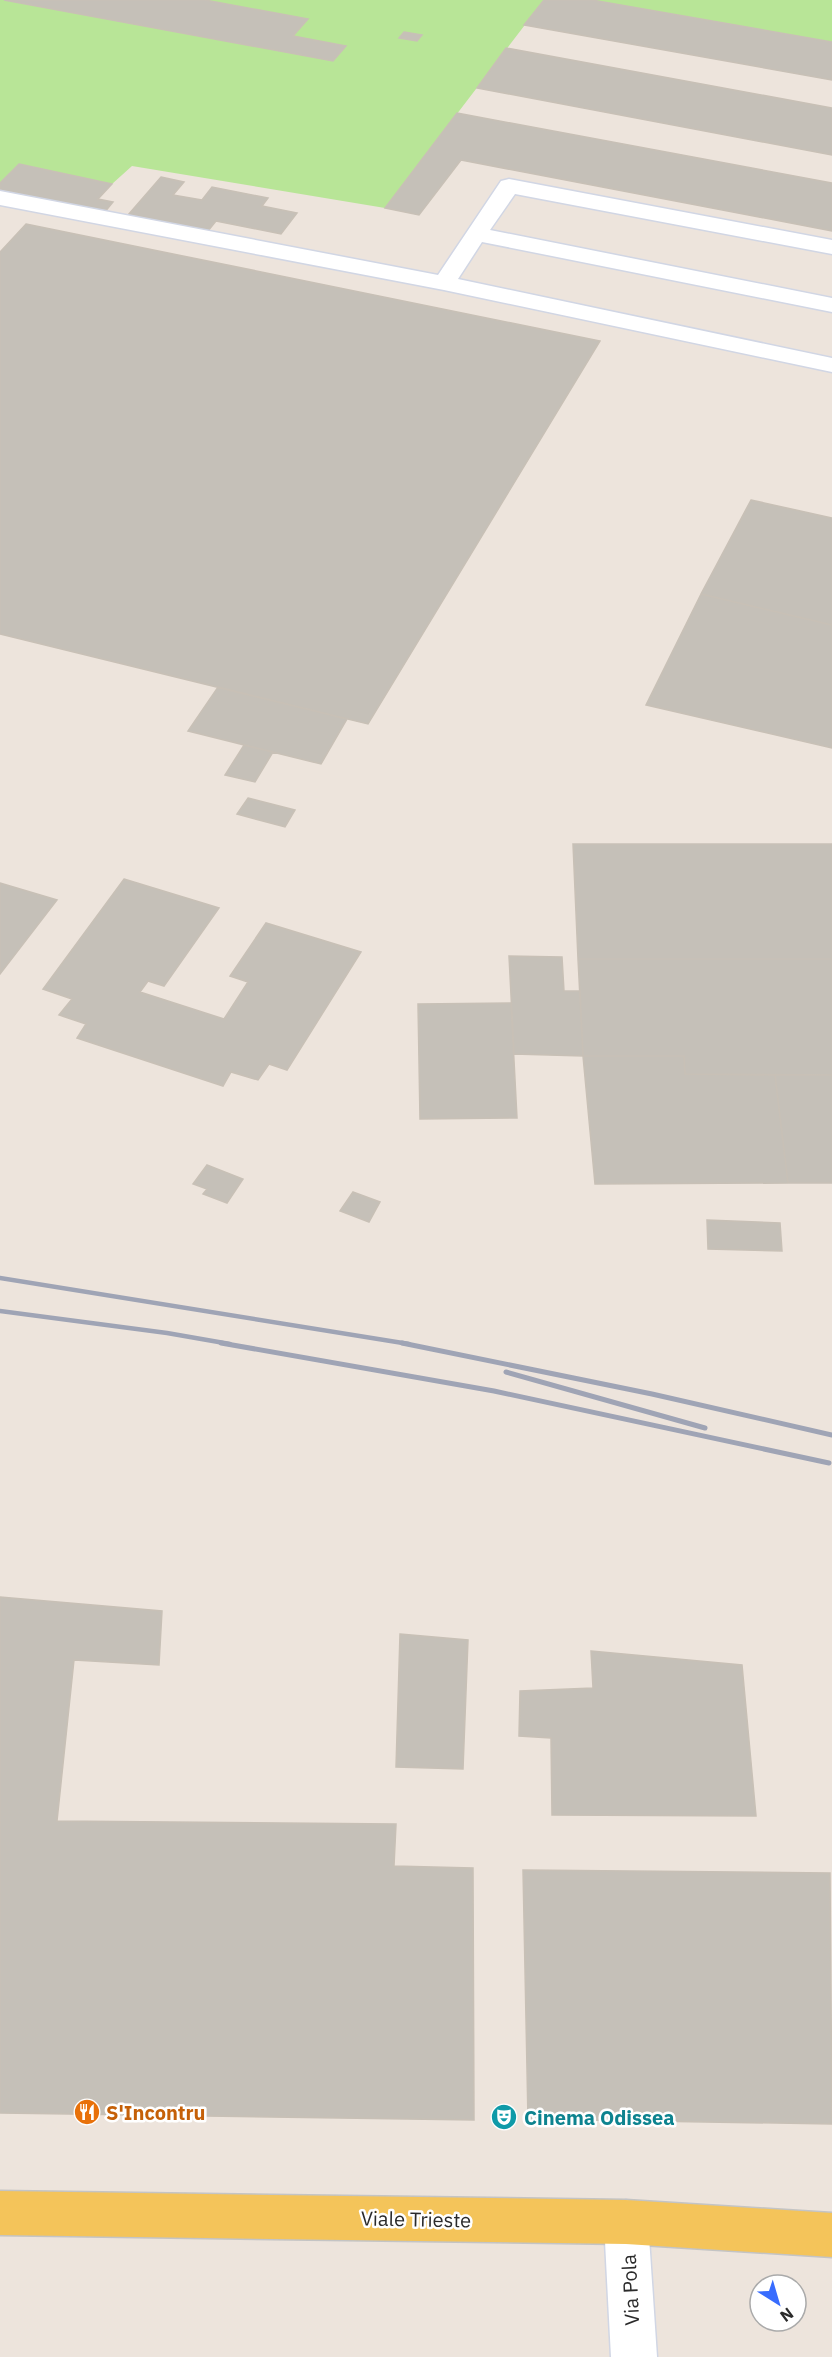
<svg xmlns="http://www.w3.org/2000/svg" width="832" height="2357" font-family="'IBM Plex Sans',sans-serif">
  <rect width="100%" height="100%" fill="#ede4dc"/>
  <path fill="#b8e597" d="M0,0h544l-159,208 -253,-42 -20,18 -93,-20 -19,19z
    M592,0h240v42z"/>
  <path fill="#c5c0b8" stroke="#c8c0b6" stroke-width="1.5" d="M4,0h201l103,19 -15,17 53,10 -13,15z
    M544,0h48l240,42v38l-308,-55z
    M404,32l18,3 -5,6 -18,-3z
    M506,48l326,60v47l-355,-67z
    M457,113l375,70v48l-371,-71 -42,55 -34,-7z
    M19,164l93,20 -14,15 15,3 -9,11 -104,-23v-7z
    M161,177l23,5 -11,13 29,5 10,-13 56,11 -6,8 35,7 -16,21 -65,-13 -8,10 -80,-16z
    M26,224l574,117 -232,383 -368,-90v-382z
    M751,500l81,18v107l-131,-31z
    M701,594l131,31v123l-186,-43z
    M218,687l129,32 -26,45 -133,-33z
    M244,745l29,7 -18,30 -30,-7z
    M248,798l47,12 -10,17 -48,-13z
    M573,844h259v115h-254z
    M124,879l95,29 -55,78 -16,-5 -8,11 84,27 24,-37 -18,-6 36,-53 95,29 -74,118 -18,-6 -11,16 -27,-8 -8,14 -146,-48 9,-14 -27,-9 13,-16 -29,-10z
    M0,883l57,17 -57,74z
    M509,956l53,1 2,34h16l3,65 -69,-2z
    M578,959h254v116l-147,-1 -1,-18h-101z
    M511,1003l6,115 -97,1 -2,-115z
    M583,1056h101l1,18 90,1 13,108 -193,1z
    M775,1075h57v108h-44z
    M207,1165l36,14 -16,24 -24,-9 4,-5 -14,-5z
    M353,1192l27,10 -11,20 -29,-11z
    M707,1220l73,3 2,28 -74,-2z
    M0,1597l162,14 -3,54 -85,-5 -17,161 339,3 -2,42 79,2 1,252 -474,-7z
    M400,1634l68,6 -5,129 -67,-2z
    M591,1651l151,14 14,151 -204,-1 -1,-77 -32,-2 1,-45 73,-3z
    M523,1870l307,3 2,251 -304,-5z"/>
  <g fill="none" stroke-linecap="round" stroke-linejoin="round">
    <g stroke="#d1d6e4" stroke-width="3">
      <path id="minor" d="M509,179l323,61v14l-317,-60 -25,36 342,68v14l-350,-70 -24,37 374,79v14l-388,-82 -444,-85v-14l438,84 63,-94z
        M626,2200l16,6 6,16 9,135h-46l-7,-135 6,-16z"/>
    </g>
    <g stroke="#c4c4c4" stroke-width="3">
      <path id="major" d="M0,2191l626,9 206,13v44l-206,-13 -626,-9z"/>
    </g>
    <use href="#minor" fill="#fff" fill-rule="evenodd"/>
    <use href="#major" fill="#f4c45a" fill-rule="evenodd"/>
    <path stroke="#9fa4b5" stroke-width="4.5" d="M0,1278l409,66
      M0,1311l167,22 63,11"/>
    <path stroke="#9fa4b5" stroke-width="5" d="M221,1343l273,48 335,72
      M402,1343l250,51 180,41
      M506,1372l199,56"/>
  </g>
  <defs>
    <g id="restaurant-disc" transform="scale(1.35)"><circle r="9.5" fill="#e8710a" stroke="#fff"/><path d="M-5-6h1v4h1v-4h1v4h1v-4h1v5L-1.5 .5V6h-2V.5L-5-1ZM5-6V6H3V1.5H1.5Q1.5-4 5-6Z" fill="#fff"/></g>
    <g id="theatre-disc" transform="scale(1.35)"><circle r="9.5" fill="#0f9aa8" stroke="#fff"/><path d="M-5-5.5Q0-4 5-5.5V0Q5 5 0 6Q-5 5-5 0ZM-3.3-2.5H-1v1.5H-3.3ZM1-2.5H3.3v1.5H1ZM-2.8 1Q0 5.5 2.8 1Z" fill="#fff"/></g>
  </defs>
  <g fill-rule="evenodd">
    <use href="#restaurant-disc" x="87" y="2112"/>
    <use href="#theatre-disc" x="504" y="2117"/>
  </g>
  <g text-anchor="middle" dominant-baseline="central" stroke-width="5" stroke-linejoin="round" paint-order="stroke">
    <g font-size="20" font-weight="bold" fill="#c56008" stroke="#fff" text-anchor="start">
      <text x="106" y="2112">S'Incontru</text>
    </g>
    <g font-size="20" font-weight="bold" fill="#0d838f" stroke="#fff" text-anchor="start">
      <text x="524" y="2117">Cinema Odissea</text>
    </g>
    <g font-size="20" fill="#2b2b2b" stroke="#fff">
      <text transform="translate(416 2219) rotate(1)">Viale Trieste</text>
      <text transform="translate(630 2290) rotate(-93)">Via Pola</text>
    </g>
  </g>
  <g transform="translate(778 2303) rotate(143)"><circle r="28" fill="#ffffff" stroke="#aaaaaa" stroke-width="1.5"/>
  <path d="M0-4.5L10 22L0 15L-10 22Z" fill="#386cfe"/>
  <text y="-9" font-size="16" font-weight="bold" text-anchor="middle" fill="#2b2b2b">N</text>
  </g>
</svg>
